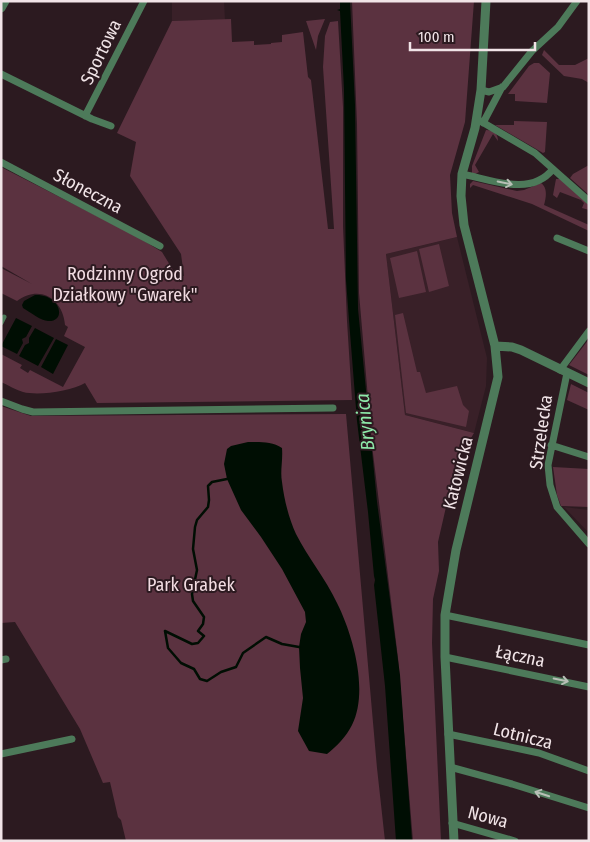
<svg xmlns="http://www.w3.org/2000/svg" width="590" height="842" font-family="'Fira Sans Condensed',sans-serif">
  <rect width="100%" height="100%" fill="#2c1a20"/>
  <path fill="#392028" d="M172,1h52l1,19 -53,1z
    M457,237l30,121 -1,28 -12,47 -69,-18 -19,-161z
    M564,507l25,3v22h-1z"/>
  <path fill="#5b3240" d="M352,1h122l-9,121 -15,53 2,38 5,24 -71,17 19,161 69,18 -3,5 -9,-1 -24,105 1,29 -6,28 -1,44 9,198h-28l-1,-12 -14,-171 -26,-213 -13,-152 -2,-169z
    M231,19l1,23 22,-1v4l17,-1v-1l11,-1v-7l21,-3 5,45 3,3 17,149h6l-11,-162 2,-31 5,-14 8,-1 5,86v119l4,95 5,79 -255,3 -12,-20c-14,8 -46,13 -62,9 -7,-2 -15,-7 -22,-10v-28l21,11 -2,3 8,5 2,-3 33,17 22,-40 -21,-11 4,-9 -3,-2c-2,-26 -25,-41 -48,-24l-16,-8v-25l31,16 -31,-18v-99l135,69 26,16 14,23 8,1 -3,-22 -51,-78 6,-34 -19,-9 55,-112z
    M325,19l-7,17 -2,14 -10,-29z
    M544,50l15,15h16l14,-7v25l-7,-4 -18,-3 -22,-21z
    M534,63h5l11,10 -3,30 -32,-2v-7h-7l21,-28z
    M514,121l33,1 -2,30 -2,1 -48,-28h19z
    M486,130c7,0 12,3 12,11l-5,-7 -18,31 4,7 -4,2 -3,-1v-7z
    M589,165v30l-19,-17 3,-4z
    M556,179h4l29,25v6l-7,-2 2,-5 -3,-3 -21,-8 -3,6 -4,-3z
    M473,181l44,10 7,-1 17,-7c7,5 5,15 3,22l45,20v6l-57,-27 -59,-19 -3,3v-4z
    M439,244l10,42 -20,6 -10,-43z
    M417,251l9,41 -27,6 -9,-40z
    M403,313l14,59h3l6,21 31,-7 6,19 6,6 -3,16 -60,-14 -11,-98z
    M589,339v36l-20,-10z
    M571,384l18,9v17l-22,-10z
    M1,406l30,10 315,-2 31,354 8,73h-259l-5,-21 -3,-3 -8,-35 -7,1 -23,-54 -65,-107 -14,1z
    M553,467l36,2v38l-28,-1 -4,-11z"/>
  <path fill="#000e03" d="M340,1h10l5,104 3,204 19,193 23,173 12,166h-16l-11,-155 -11,-101 1,-5 -1,-4 -6,-64 -11,-91 -8,-101 -3,-40 -2,-191 -4,-78 -3,-1 3,-1z
    M35,295c26,-1 32,27 13,26 -7,0 -18,-9 -25,-13l-1,-3 2,-4z
    M16,318l16,8 -6,11 -4,2 1,4 -6,11 -16,-8z
    M35,328l19,10 -16,28 -19,-10 6,-11 4,-2v-5z
    M56,339l12,6 -15,29 -12,-7z
    M248,442c11,0 24,-1 34,6 1,13 -2,23 0,34 2,17 7,37 14,52 12,24 30,45 41,69 16,32 32,88 15,122 -6,12 -15,21 -25,29l-18,-3 -11,-20 5,-33 -3,-30 -1,-21 2,-13 5,-12 -1,-10 -23,-43 -21,-32 -20,-27 -14,-31 -3,-15 3,-15 4,-3z"/>
  <g fill="none" stroke-linecap="round" stroke-linejoin="round">
    <path stroke="#000e03" stroke-width="2.5" d="M165,631l27,13 6,-1 6,-7 -6,-5 5,-7 1,-7 -11,-16 -1,-7 5,-24 -4,-21 2,-22 2,-7 11,-13 1,-7 -1,-14 4,-4 15,-3
      M165,631l3,17 13,15 13,6 6,10 7,2 14,-9 15,-5 7,-14 23,-16 16,7 17,3"/>
    <path stroke="#4d7a5a" stroke-width="5" d="M1,323l3,-6"/>
    <path stroke="#4d7a5a" stroke-width="7" d="M1,74l91,45 19,7
      M481,90l8,2 14,-5 29,-36 26,-24 19,-26
      M85,116l59,-115
      M477,119l58,34 54,48
      M483,123l19,-36
      M1,162l159,84
      M462,174c30,6 69,23 91,-5
      M557,238l32,13
      M560,370l29,-39
      M567,373l-19,92 2,20 7,22 32,37
      M1,401l21,8 11,3 300,-4
      M551,445l38,12
      M445,615l144,30
      M445,657l144,30
      M1,660l5,-1
      M448,734l91,19 50,18
      M1,754l71,-15
      M450,767l62,17 77,24
      M452,823l63,18"/>
    <path stroke="#4d7a5a" stroke-width="9" d="M1,8l4,-7
      M495,346l17,1 9,3 68,33
      M454,841l-9,-184v-42l11,-65 42,-173 -3,-31 -31,-121 -3,-29 1,-22 13,-46 6,-38 5,-89"/>
  </g>
  <defs><path id="oneway-shaft" d="M-6 0H5M1.5-3L5.5 0L1.5 3" fill="none" stroke-width="1.6" stroke-linecap="round" stroke-linejoin="round" transform="scale(1.25)"/></defs>
  <g stroke="#b8bfb6">
    <use href="#oneway-shaft" transform="translate(505 183) rotate(12)"/>
    <use href="#oneway-shaft" transform="translate(561 680) rotate(12)"/>
    <use href="#oneway-shaft" transform="translate(542 794) rotate(-162)"/>
  </g>
  <g text-anchor="middle" dominant-baseline="central" stroke-width="4" stroke-linejoin="round" paint-order="stroke">
    <g font-size="18" fill="#f1e4e7" stroke="#2c1a20">
      <text transform="translate(101 52) rotate(-64)">Sportowa</text>
      <text transform="translate(88 191) rotate(28)">Słoneczna</text>
      <text transform="translate(541 432) rotate(-82)">Strzelecka</text>
      <text transform="translate(458 473) rotate(-76)">Katowicka</text>
      <text transform="translate(520 656) rotate(12)">Łączna</text>
      <text transform="translate(523 736) rotate(14)">Lotnicza</text>
      <text transform="translate(488 817) rotate(15)">Nowa</text>
    </g>
    <g font-size="18" fill="#f2dce2" stroke="#2c1a20">
      <text x="125" y="274">Rodzinny Ogród<tspan x="125" dy="21">Działkowy "Gwarek"</tspan></text>
      <text x="191" y="585">Park Grabek</text>
    </g>
    <g font-size="19" font-style="italic" fill="#8eeaaa" stroke="#2c1a20">
      <text transform="translate(365 422) rotate(-96)">Brynica</text>
    </g>
  </g>
  <rect width="590" height="842" fill="none" stroke="#f1e4e7" stroke-width="5"/>
  <path d="M410 42v8h125v-8" fill="none" stroke="#f1e4e7" stroke-width="2.5"/>
  <text x="418" y="42" font-size="15" fill="#f1e4e7" stroke="#2c1a20" stroke-width="4" paint-order="stroke">100 m</text>
</svg>
